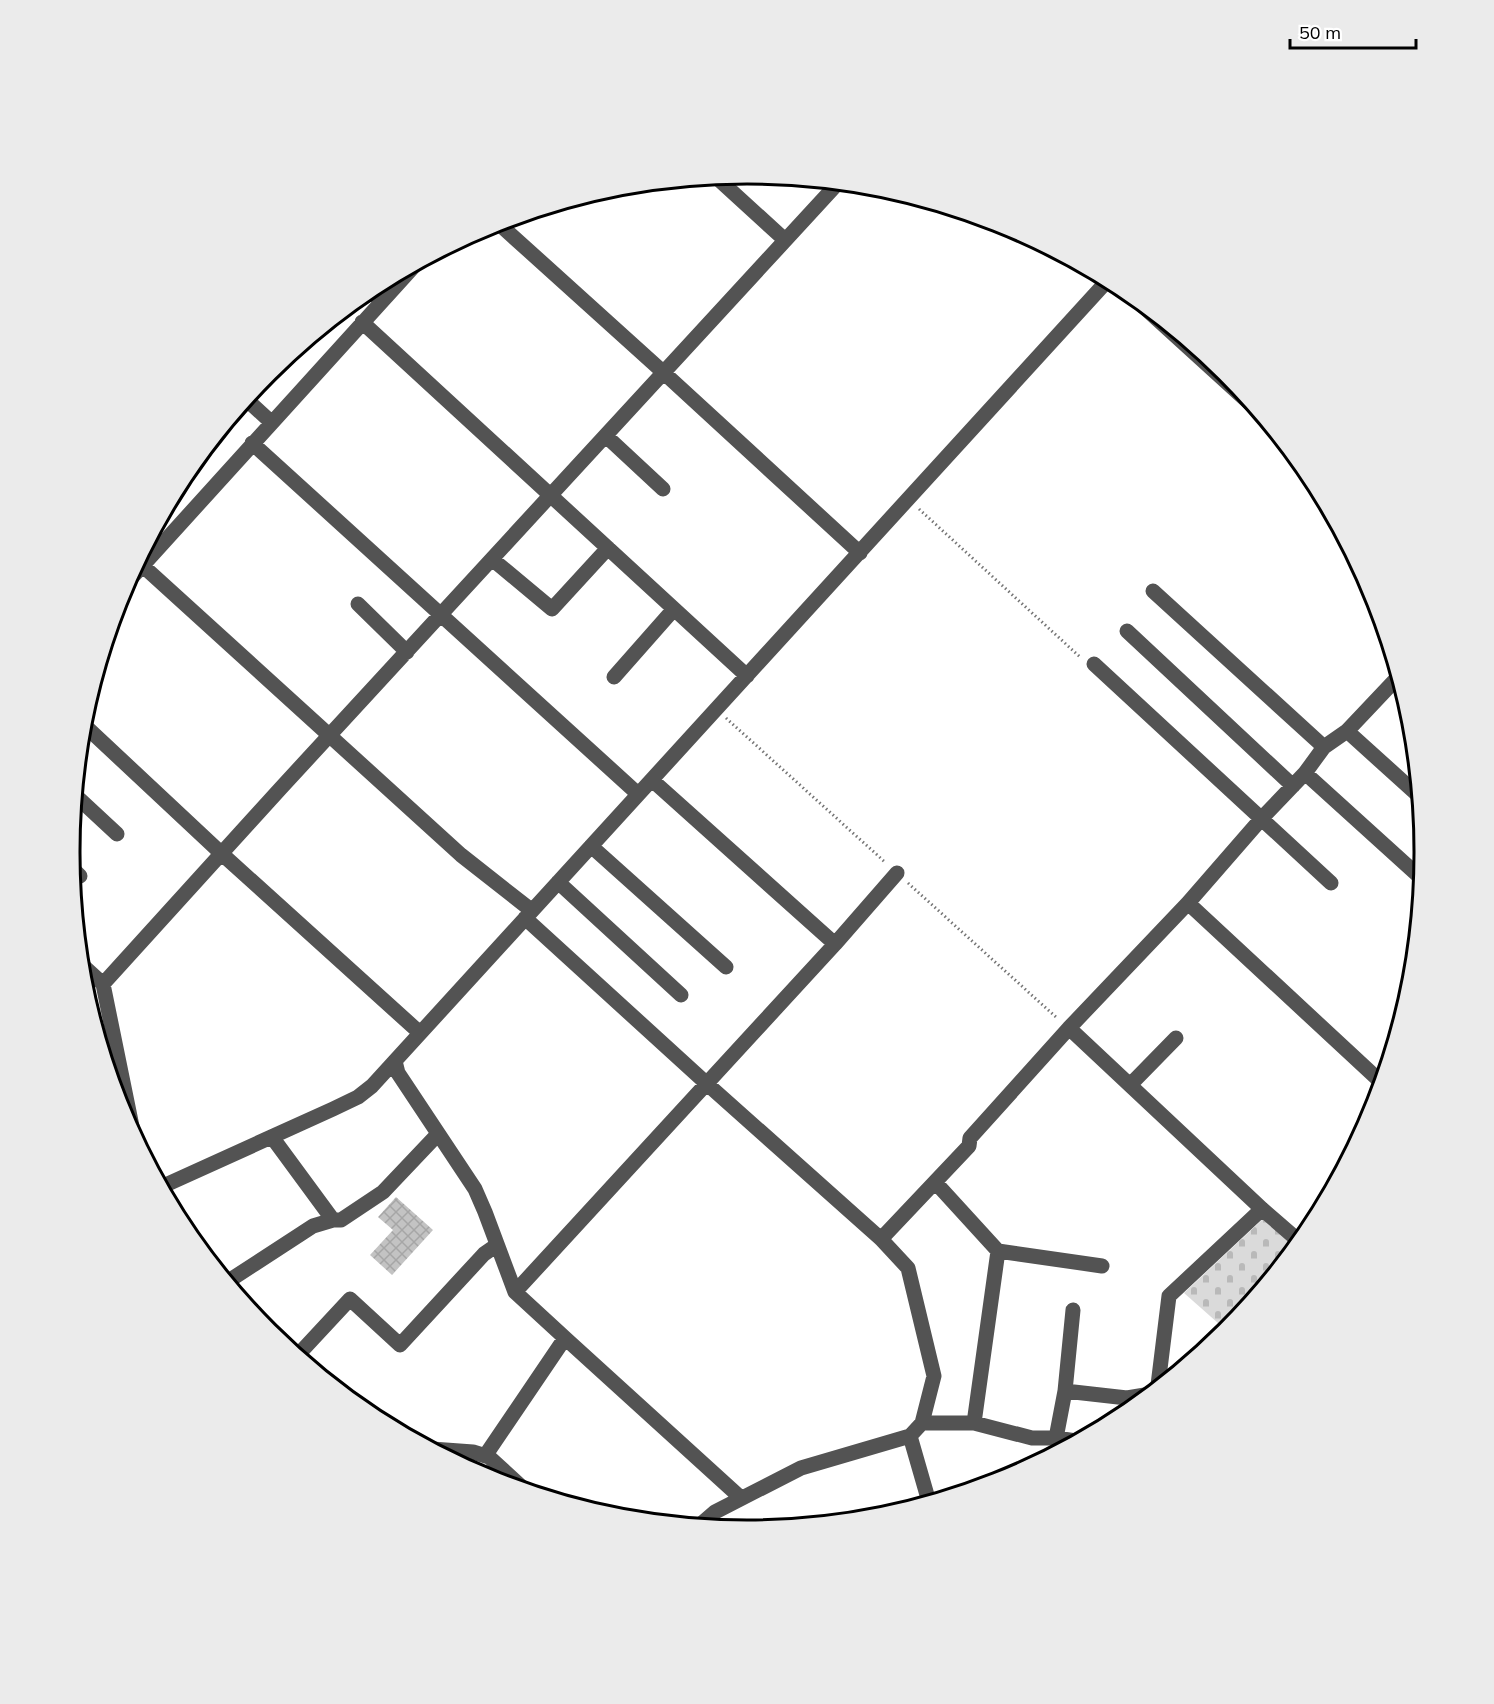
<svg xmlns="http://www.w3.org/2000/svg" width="1494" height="1704" font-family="Mulish,sans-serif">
  <defs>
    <pattern id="cemetery-stones" width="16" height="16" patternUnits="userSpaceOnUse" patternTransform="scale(1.5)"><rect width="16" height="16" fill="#dadada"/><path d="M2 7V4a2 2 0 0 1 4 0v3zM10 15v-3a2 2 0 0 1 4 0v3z" fill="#b9b9b9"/></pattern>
    <pattern id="building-cross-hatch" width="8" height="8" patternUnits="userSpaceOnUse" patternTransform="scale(1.5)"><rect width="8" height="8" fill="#c3c3c3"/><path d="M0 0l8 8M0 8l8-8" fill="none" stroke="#a6a6a6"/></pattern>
  </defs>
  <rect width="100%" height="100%" fill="#fff"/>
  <path fill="url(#cemetery-stones)" d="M1264,1218l32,29 -69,84 -43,-38z"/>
  <path fill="url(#building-cross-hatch)" d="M396,1197l37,33 -41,45 -22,-20 23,-25 -15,-13z"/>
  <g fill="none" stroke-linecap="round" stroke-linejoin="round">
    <path stroke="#757575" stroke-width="3" stroke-dasharray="1.5 3" stroke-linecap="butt" d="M919,509l161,148
      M726,718l160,145
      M908,883l149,135"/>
    <path stroke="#535353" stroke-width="15" d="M716,177l69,63
      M498,223l165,149 197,181
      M1124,289l133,121
      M369,290l12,12
      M362,322l385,354
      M246,399l25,23
      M606,436l57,53
      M252,443l386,351
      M492,559l60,50 56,-61
      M143,566l318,289 70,55
      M125,585l291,-321
      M1153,591l171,156
      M358,604l49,48
      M1127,631l166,155
      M1094,664l237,219
      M614,677l60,-68
      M82,723l140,131 198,179
      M1347,731l73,66
      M1305,773l117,106
      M652,780l183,164
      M75,795l42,39
      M591,846l135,121
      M71,867l9,9
      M558,882l123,113
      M1188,903l194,180
      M525,918l181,165 175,156 27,29 26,108 -12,47
      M80,963l23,21 31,152
      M103,984l177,-195 558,-606
      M1069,1028l193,181 38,33
      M395,1061l3,12 77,116 10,23 30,80 50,46 -80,118
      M1130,1085l46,-47
      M272,1137l61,83
      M161,1187l172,-78 25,-12 14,-11 736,-806
      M881,1239l88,-93 1,-8 99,-110 119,-125 74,-85 43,-45 19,-26 23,-16 52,-55
      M998,1251l104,15
      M227,1282l86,-56 20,-6h8l42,-28 55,-58
      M515,1292l320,-348 62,-71
      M565,1338l176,160
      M297,1356l53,-57 50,46 84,-91 13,-9
      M1065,1391l62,7 24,-4
      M1154,1391l4,-6 11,-89 93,-87
      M974,1423l58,15h24l9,-47 8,-81
      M910,1436l19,66
      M1056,1438l20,3
      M432,1449l41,3 16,5 36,33
      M700,1525l15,-13 86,-44 109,-32 12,-13h52l24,-172 -63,-69"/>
  </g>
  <path d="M0 0H1494V1704H0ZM747 184H747A667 667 0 0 1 1414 851V853A667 667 0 0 1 747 1520H747A667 667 0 0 1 80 853V851A667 667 0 0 1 747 184Z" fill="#ebebeb" fill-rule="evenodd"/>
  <path fill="none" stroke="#000" stroke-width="3" d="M747 184H747A667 667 0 0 1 1414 851V853A667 667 0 0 1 747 1520H747A667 667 0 0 1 80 853V851A667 667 0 0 1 747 184Z"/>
  <path d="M1290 39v9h126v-9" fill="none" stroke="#000000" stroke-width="3"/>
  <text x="1299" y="39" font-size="18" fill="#000000" stroke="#ffffff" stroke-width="4.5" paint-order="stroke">50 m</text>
</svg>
